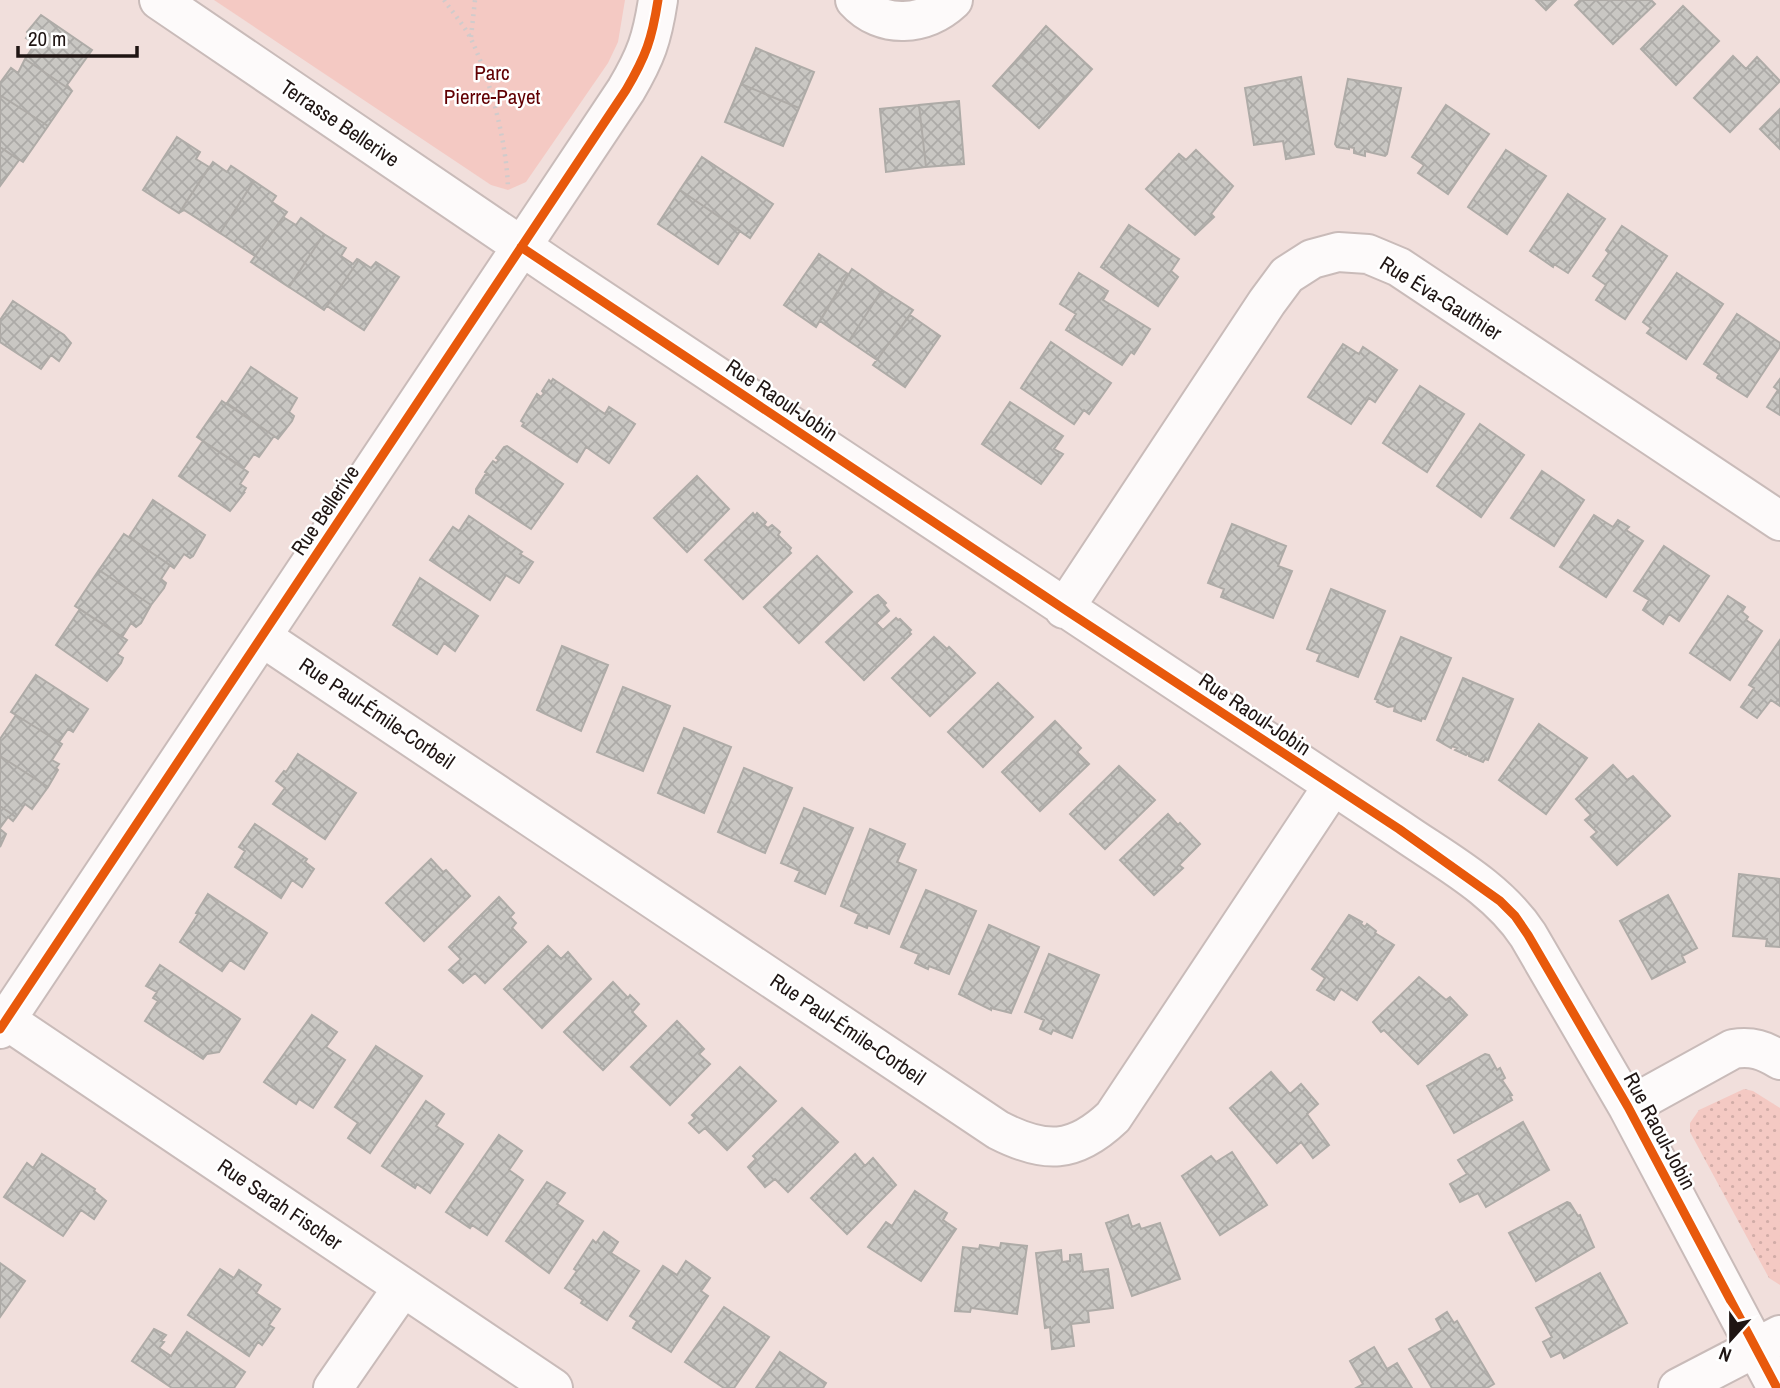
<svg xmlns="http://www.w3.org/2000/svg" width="1780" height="1388" font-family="'Archivo Narrow',sans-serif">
  <defs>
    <pattern id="grass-dots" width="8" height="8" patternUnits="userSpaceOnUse" patternTransform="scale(1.75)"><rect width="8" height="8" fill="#f4c9c3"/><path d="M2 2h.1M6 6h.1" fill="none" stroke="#d1aca7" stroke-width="1.8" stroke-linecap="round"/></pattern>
    <pattern id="building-cross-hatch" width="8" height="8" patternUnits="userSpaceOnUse" patternTransform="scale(1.75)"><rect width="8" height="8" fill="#c9c7c3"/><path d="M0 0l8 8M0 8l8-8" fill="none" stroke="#acaaa7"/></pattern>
  </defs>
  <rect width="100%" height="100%" fill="#f1dfdc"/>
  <path fill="url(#grass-dots)" d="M1744,1089l9,2 27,17v177l-11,-7 -79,-146v-9l9,-13z"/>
  <path fill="#f4c9c3" d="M214,0h411l-7,42 -10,21 -82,119 -18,8 -17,-5z"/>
  <path fill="url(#building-cross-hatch)" stroke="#aeaba7" stroke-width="2" d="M1536,0h20l-10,10z
    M1580,0h71l4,4 -42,40 -38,-39z
    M1683,6l36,35 -43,44 -35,-36z
    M41,15l51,35 -25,35 5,6 -47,-32 10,-15 -9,-6 3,-4 -2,-2z
    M1046,26l46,43 -26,29 -46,-42z
    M756,48l58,24 -15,36 -58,-24z
    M1020,56l46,42 -27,30 -46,-42z
    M1733,56l13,13 11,-12 23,24 -50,51 -36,-34z
    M25,59l47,32 -24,35 -48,-31v-12l11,-15 7,5z
    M1301,77l13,77 -28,5 -3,-18 -29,4 -9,-57z
    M1348,79l53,9 -14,66 -2,2 -20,-5v5l-11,-3v-5l-5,-1v2l-12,-2 -2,-3z
    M741,84l58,24 -16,38 -58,-24z
    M0,95l48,31 -25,36 -23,-15z
    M959,101l5,63 -38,3 -7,-62z
    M919,105l7,62 -40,5 -6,-63z
    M1446,105l43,29 -41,60 -30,-21 6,-8 -12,-8z
    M1780,109v40l-20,-20z
    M177,137l23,15 -4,7 13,8 -30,46 -36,-23z
    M0,147l19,13 -19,26z
    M1196,150l37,36 -22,28 3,3 -19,18 -49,-46 33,-35 7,6z
    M1506,150l40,26 -39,58 -39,-27z
    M702,157l71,47 -23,34 -70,-48z
    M213,162l14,10 4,-6 23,15 -34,52 -36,-23 -5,3z
    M254,181l22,15 -4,6 15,10 -32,44 -35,-23z
    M680,190l60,41 -22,33 -60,-40z
    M1568,194l37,25 -37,54 -14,-9 -1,3 -23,-16z
    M283,217l13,8 5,-7 23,16 -35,53 -38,-25z
    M1129,225l50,34 -8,12 7,6 -20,29 -57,-39z
    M1622,226l45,30 -42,63 -29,-19 10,-15 -13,-9 16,-23 -3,-3z
    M324,234l22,14 -5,8 12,8 4,-5 2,1 -35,50 -35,-23z
    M819,254l29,20 -32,53 -32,-22z
    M359,260l12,8 5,-6 23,15 -35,53 -37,-24z
    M852,269l30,21 -33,51 -29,-20z
    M1079,273l29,18 -5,9 47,29 -16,25 -3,-2 -9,13 -56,-35 10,-16 -16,-10z
    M1677,273l46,31 -37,55 -39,-26 4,-5 -8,-6z
    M882,290l31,20 -36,50 -28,-19z
    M13,301l51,34 7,8 -12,18 -8,-6 -10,14 -41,-27v-22z
    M1737,314l43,29v4l-33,50 -30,-19 2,-4 -15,-10z
    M910,315l30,21 -35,51 -32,-22z
    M1051,342l60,41 -22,31 -5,-4 -10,14 -53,-36z
    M1343,344l16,10 4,-7 34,23 -22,32 -6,-4 -18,26 -43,-27z
    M251,367l46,31 -8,14 5,4 -2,5 -14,18 -51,-36z
    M553,379l52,35 4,-7 26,17 -26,39 -23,-16 -9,15 -55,-36 2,-3 -3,-2 16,-27 4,3 3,-4 -2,-2 7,-11 2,2z
    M1780,379v36l-13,-8 11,-17 -4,-3z
    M1420,386l44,28 -37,58 -44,-29z
    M222,401l52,35 -15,21 -5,-3 -10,14 -47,-31z
    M1010,402l53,34 -9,13 9,5 -22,30 -59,-40z
    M1480,424l44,31 -43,62 -44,-31z
    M203,441l45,31 -8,12 6,4 -3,5h1l-14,18 -51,-35z
    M507,446l56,38 -32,45 -55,-36v-4l9,-14h4l-4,-3 8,-11 3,2 3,-3 -3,-2 8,-11z
    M1542,471l42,29 -30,46 -43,-28z
    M697,476l32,33 -42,43 -33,-34z
    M153,500l52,35 -12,21 -3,2 -6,-4 -10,14 -45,-31z
    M753,513l2,3 2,-3 9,9 -2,3 4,3 4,-3 8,7 -2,3 13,13 -2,3 2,2 -48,46 -38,-39z
    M1594,515l19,12 5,-7 11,7 -3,3 17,11 -37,56 -46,-30z
    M469,516l53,36 -2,2 13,8 -14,21 -13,-8 -16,25 -60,-40 23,-33 6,4z
    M1232,524l54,22 -8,20 14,5 -19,47 -52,-21 3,-8 -16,-6z
    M124,534l46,31 -9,14 5,4 -2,5 -13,17 -52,-35z
    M1664,546l45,30 -30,45 -10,-7 -6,10 -20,-14 6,-10 -15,-9z
    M817,556l35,36 -53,51 -35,-36z
    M99,570l52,35 -10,18 -5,4 -5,-4 -9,14 -47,-31z
    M420,578l58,38 -23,35 -11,-8 -7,11 -44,-29z
    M1331,589l54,22 -27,66 -41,-16 3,-7 -13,-5z
    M878,595l8,8 -2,2 5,6 -13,12 7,7 13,-12 2,2 2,-1 11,11 -2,2 2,2 -47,46 -38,-38 48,-45z
    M1728,596l17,11 -3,5 6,5 -2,3 16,11 -32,49 -40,-27z
    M80,609l47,31 -10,14 6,4 -2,5 -14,18 -51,-36z
    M934,637l13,12 2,-2 26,26 -45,43 -38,-38z
    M1401,637l50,21 -26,61 -3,-1 -1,3 -27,-10 1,-5 -7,1 -11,-5 1,-2 -3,-1z
    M1780,640v66l-9,-6 -14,18 -16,-11 13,-19 -5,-3z
    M562,646l46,19 -27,66 -44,-21z
    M36,675l52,34 -15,23 -5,-3 -9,13 -48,-30z
    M1463,678l50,21 -25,61 -3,-1 -2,3 -14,-6v-3l-3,2 -11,-5 2,-2 -5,-2 -1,2 -14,-8z
    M998,683l35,34 -50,50 -35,-35z
    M623,687l47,19 -27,65 -46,-19z
    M16,715l46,29 -10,16 7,4 -3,4 2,2 -10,17 -48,-31v-17z
    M1055,721l26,27 -4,4 12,12 -49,47 -38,-39z
    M1539,724l48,34 -41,56 -47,-34z
    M684,728l47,19 -27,66 -46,-20z
    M298,754l58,39 -31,46 -52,-35 12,-16 -9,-7 8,-10 2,1z
    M0,756l48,31 -16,22 -7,-5 -9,13 -16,-11z
    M1613,765l14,15 6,-4 37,40 -53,49 -26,-28 6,-5 -12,-12 6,-5 -15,-16z
    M1119,766l36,34 -50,49 -35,-35z
    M744,768l48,20 -27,65 -47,-21z
    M0,806l16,11 -3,4 -5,-4 -8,11z
    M804,808l49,20 -28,66 -30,-13 5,-10 -19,-8z
    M1168,814l10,11 2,-2 20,21 -21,21 4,3 -29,27 -34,-35z
    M255,824l52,35 -2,3 9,7 -12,18 -10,-7 -11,18 -46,-31 10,-16 -6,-4z
    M0,829l6,5 -6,13z
    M870,829l35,15 -8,18 19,8 -27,64 -21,-9 -1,3 -12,-5 4,-9 -18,-8z
    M431,859l12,13 3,-2 24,26 -46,45 -38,-38z
    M1739,874l41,5v68l-14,-1 1,-7 -34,-3z
    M926,890l50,21 -27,63 -20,-8 -1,3 -13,-6 4,-9 -18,-7z
    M208,894l59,39 -23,36 -14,-9 -8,11 -42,-29 18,-28 -2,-1z
    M1668,895l29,53 -15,8 3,6 -33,17 -32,-58z
    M499,897l15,16 -4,4 6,6 -4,5 14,14 -41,41 -10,-10 -12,10 -14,-13 12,-11 -12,-12z
    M1349,915l13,7 -1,2 4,3 2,-3 9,7 -1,2 19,12 -37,55 -16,-11 -7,11 -17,-10 8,-12 -13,-9z
    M989,925l50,22 -28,66 -20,-5v2l-32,-16z
    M548,946l13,13 7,-7 23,27 -49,49 -38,-39z
    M1049,954l50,21 -27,63 -19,-8 -2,4 -11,-5 4,-9 -19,-8z
    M160,965l80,54 -21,33 -12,2 -4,5 -58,-38 13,-20 -5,-3 4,-6 -11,-6z
    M1419,977l27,23 4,-3 17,18 -49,49 -34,-34 -3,2 -8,-10z
    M613,982l15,16 2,-3 9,9 -7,8 14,14 -43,44 -39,-38z
    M312,1015l25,17 -11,15 19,13 -32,48 -14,-9 -3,5 -32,-22z
    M677,1021l27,28 -5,5 11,10 -40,41 -39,-38z
    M376,1046l46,30 -52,77 -22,-15 10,-15 -23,-16z
    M1485,1054l4,1 8,15 3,-2 5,10 -3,2 10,15 -2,1 2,4 -58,33 -27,-47z
    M740,1067l36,34 -49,49 -22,-22 -6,5 -10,-10 6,-5 -3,-3z
    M1271,1072l19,22 11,-10 17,20 -11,10 22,31 -16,13 -12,-16 -24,21 -47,-55z
    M426,1101l18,13 -8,12 27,18 -33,49 -13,-9 -2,4 -33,-22z
    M802,1108l36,34 -50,50 -13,-13 -10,8 -17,-20 8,-8 -3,-3z
    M1523,1122l26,48 -63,37 -8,-14 -18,9 -10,-18 17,-10 -9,-14z
    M499,1135l23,16 -13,19 14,10 -36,55 -15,-10 -2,3 -24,-16z
    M1232,1152l35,53 -47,30 -38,-59 29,-20 5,6z
    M42,1154l53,35 -1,2 12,10 -12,18 -13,-9 -18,26 -59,-39 23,-34 6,5z
    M855,1154l10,12 8,-8 23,27 -49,49 -36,-36z
    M547,1182l18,11 -8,11 26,17 -34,52 -43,-32z
    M915,1191l32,22 -4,7 13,9 -35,52 -53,-34 18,-25 6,4z
    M1567,1202l3,1 8,13 2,-1 14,32 -58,34 -27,-48z
    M1128,1215l4,12 7,-3 2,5 19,-6 20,56 -48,17 -26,-73z
    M604,1232l14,10 -7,11 28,18 -32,49 -26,-17 2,-3 -18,-12 12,-17 -3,-2 19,-29 3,3z
    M1001,1243l26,3 -10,68 -46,-6 -1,4 -15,-1 8,-64 16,2 1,-4 20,3z
    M1061,1250l1,12 8,-1v-6l11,-1 2,18 25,-3 5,39 -25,3 1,11 -18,2 3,22 -22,3 -2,-22 -5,1 -9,-75z
    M686,1261l24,17 -9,13 7,5 -37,56 -38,-24 4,-7 -7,-5 33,-50 14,9z
    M0,1263l25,18 -25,36z
    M220,1269l14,9 5,-8 22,15 -5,8 24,16 -11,16 5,3 -12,17 -4,-3 -9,14 -61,-41z
    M1600,1273l27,50 -63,35 -3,-6 -10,5 -8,-15 9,-5 -16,-29z
    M724,1307l45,30 -35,51h-10l-39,-26z
    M1447,1312l7,11 3,-2 37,63 -7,4h-55l-23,-39 33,-19 -6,-11z
    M154,1329l12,6 -5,6 3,1 -5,6 12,8 16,-24 58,40 -11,16h-62l-40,-27z
    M1374,1347l13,22 10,-6 15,25h-56l7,-4 -13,-23z
    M780,1352l46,31 -3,5h-67z"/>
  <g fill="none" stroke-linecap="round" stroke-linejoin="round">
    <g stroke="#c9bbb9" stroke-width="42">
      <path id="minor" d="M159,0l399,271 841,558c46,32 98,59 129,106l100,172 149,281
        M855,0c27,30 70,26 98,0
        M1064,609l203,-307 20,-27 25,-16 26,-7 30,2 31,13 381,254
        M262,637l736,493c47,24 76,24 115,-13l219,-330
        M6,1020l547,368
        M0,1029l626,-939c20,-34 26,-51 32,-90
        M1628,1107l105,-58c19,-3 31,1 47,11
        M333,1388l70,-101
        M1678,1388l102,-53"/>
    </g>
    <path stroke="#d1cbcb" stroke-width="4.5" stroke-dasharray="2 5" stroke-linecap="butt" d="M444,0c9,13 21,26 28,41 19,41 35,103 36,148
      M471,37l4,-37"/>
    <use href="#minor" stroke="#fdfafa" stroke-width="38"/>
    <g stroke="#fff" stroke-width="13">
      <path id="cycleway" d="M521,247l543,362 335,220 101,72 15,15 13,19 100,172 149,281
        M0,1029l626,-939c20,-34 26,-51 32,-90"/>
    </g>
    <use href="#cycleway" stroke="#e8590c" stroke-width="9"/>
  </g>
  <g text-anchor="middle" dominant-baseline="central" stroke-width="5" stroke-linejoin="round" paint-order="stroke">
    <g font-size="21" fill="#610003" stroke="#fff">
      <text x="492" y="72">Parc<tspan x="492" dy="24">Pierre-Payet</tspan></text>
    </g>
    <g font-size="21" fill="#1f1513" stroke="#fff">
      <text transform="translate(340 123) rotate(34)">Terrasse Bellerive</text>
      <text transform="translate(1441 298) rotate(32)">Rue Éva-Gauthier</text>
      <text transform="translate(782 400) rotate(34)">Rue Raoul-Jobin</text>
      <text transform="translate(325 510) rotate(-56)">Rue Bellerive</text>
      <text transform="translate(377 713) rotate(34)">Rue Paul-Émile-Corbeil</text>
      <text transform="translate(1255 714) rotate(34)">Rue Raoul-Jobin</text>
      <text transform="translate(848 1029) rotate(34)">Rue Paul-Émile-Corbeil</text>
      <text transform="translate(1660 1131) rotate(62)">Rue Raoul-Jobin</text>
      <text transform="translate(280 1204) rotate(34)">Rue Sarah Fischer</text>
    </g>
  </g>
  <g transform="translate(1731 1339) rotate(201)" stroke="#ffffff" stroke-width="5" paint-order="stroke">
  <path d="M0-5L12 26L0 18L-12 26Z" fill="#1f1513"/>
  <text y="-10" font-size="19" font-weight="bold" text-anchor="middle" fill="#1f1513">N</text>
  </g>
  <path d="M18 46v10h119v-10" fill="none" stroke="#1f1513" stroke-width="3.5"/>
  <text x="28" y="46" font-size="21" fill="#1f1513" stroke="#ffffff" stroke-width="5" paint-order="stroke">20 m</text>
</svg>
